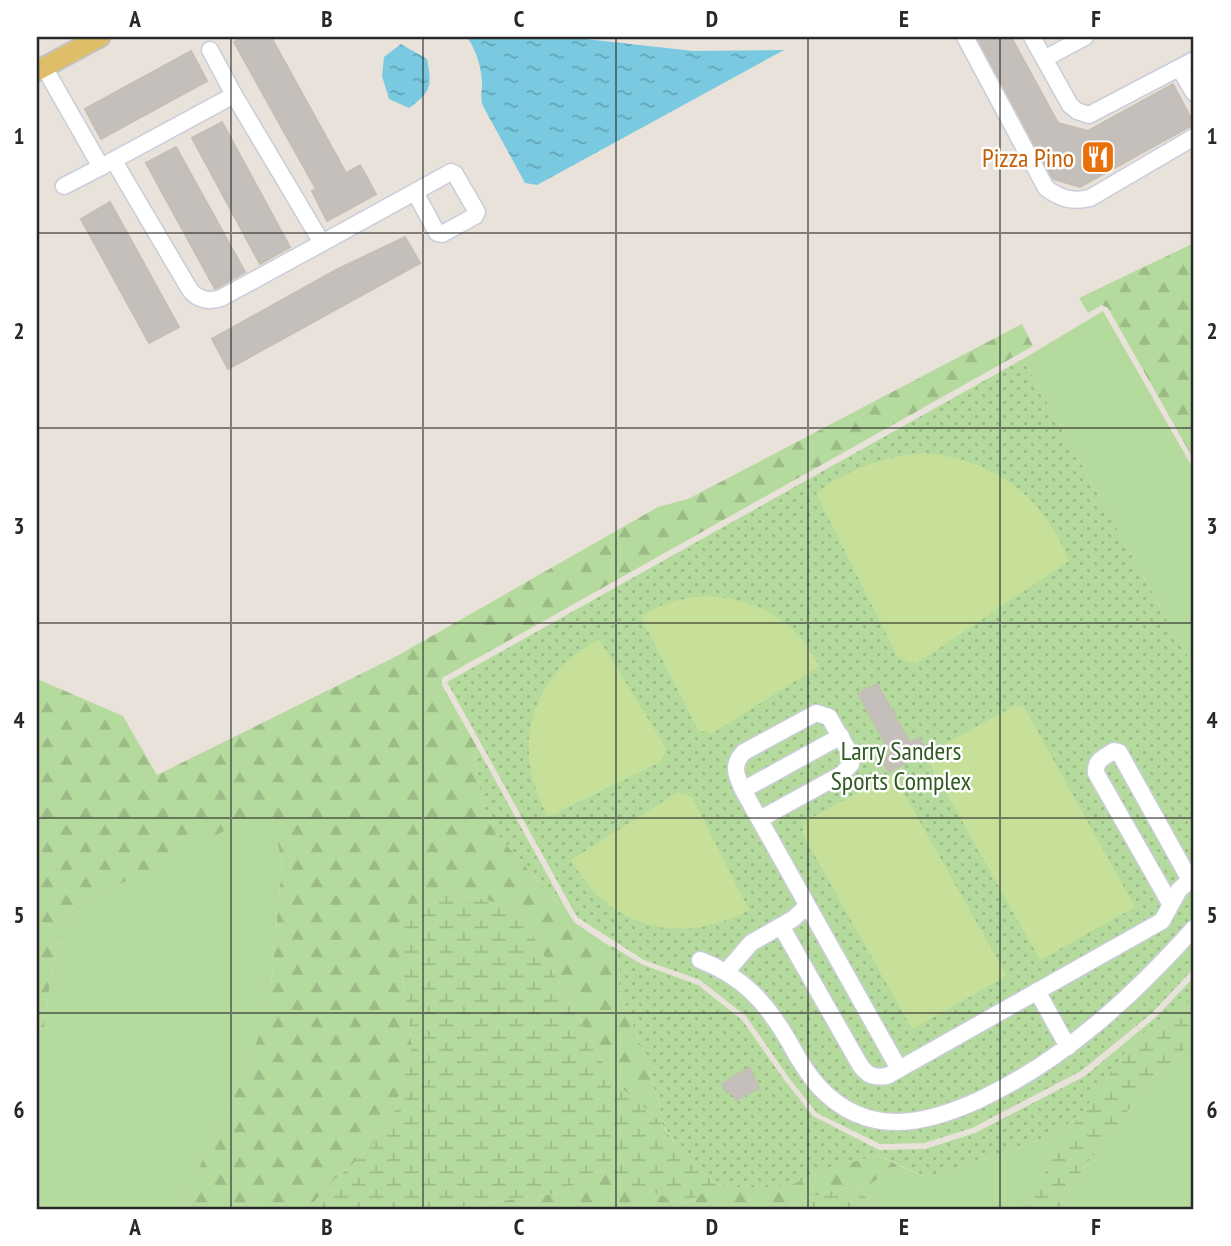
<svg xmlns="http://www.w3.org/2000/svg" width="1231" height="1246" font-family="'PT Sans Narrow',sans-serif">
  <defs>
    <pattern id="forest-firs" width="22" height="20" patternUnits="userSpaceOnUse" patternTransform="scale(1.75)"><rect width="22" height="20" fill="#b5da9d"/><path d="M5 1l3.5 6h-7zM16 11l3.5 6h-7z" fill="#9cbb87"/></pattern>
    <pattern id="wetland-marsh" width="20" height="14" patternUnits="userSpaceOnUse" patternTransform="scale(1.75)"><rect width="20" height="14" fill="#b5da9d"/><path d="M1 5h8M5 5V1M11 12h8M15 12V8" fill="none" stroke="#9cbb87"/></pattern>
    <pattern id="park-dots" width="8" height="8" patternUnits="userSpaceOnUse" patternTransform="scale(1.75)"><rect width="8" height="8" fill="#b5da9d"/><path d="M2 2h.1M6 6h.1" fill="none" stroke="#9cbb87" stroke-width="1.8" stroke-linecap="round"/></pattern>
    <pattern id="water-ripples" width="26" height="14" patternUnits="userSpaceOnUse" patternTransform="scale(1.75)"><rect width="26" height="14" fill="#79cae0"/><path d="M2 4q2-2 4 0t4 0M15 11q2-2 4 0t4 0" fill="none" stroke="#63a4b6"/></pattern>
  </defs>
  <rect width="100%" height="100%" fill="#e9e2db"/>
  <path fill="#b5da9d" d="M1103,311l91,159v198l-171,-309z
    M271,806l11,59 -13,143 -23,63 -67,138h-142v-179l7,-2 7,-54 20,-65z
    M1194,1041v168h-136l25,-40 69,-90z
    M1079,1117l-57,92h-150l-12,-23 10,-2 28,-19 30,13 115,-39z"/>
  <path fill="url(#forest-firs)" d="M1194,243v217l-86,-152 -6,-3 -14,8 -9,-15z
    M1022,324l11,22 -591,332v7l35,62 -2,7 5,38 6,25 15,22 57,64 8,6 8,13 38,26 8,19 -1,22 26,67 21,73 -7,-9 -46,-39 -92,-167 -36,-15 -38,-5 -45,38v35l10,80 -17,63 -26,40 -35,30 -26,29h-129l67,-138 23,-63 13,-143 -11,-58 -200,102 -20,65 -7,54 -7,1v-350l86,37 34,59 238,-118 263,-150 30,-8z
    M878,1155l20,10 -28,19 -47,9 -38,16h-314l16,-6 73,-10 39,-24 86,34 32,-18 27,3 44,-2 42,-18z"/>
  <path fill="url(#wetland-marsh)" d="M447,894l38,5 36,15 92,167 46,39 19,28 39,37 -32,18 -53,-17 -33,-17 -39,24 -73,10 -16,6h-163l26,-29 35,-30 26,-40 17,-63 -10,-80v-35l6,-28z
    M1194,993v48l-42,38 -69,90 -25,40h-36l63,-102 50,-68 40,-27z
    M860,1186l12,23h-87l38,-16z"/>
  <path fill="url(#park-dots)" d="M1023,359l171,309v300l-42,45 -71,58 -109,57 -48,15 -44,1 -63,-31 -28,-35 -43,-62 -46,-36 -56,-20 -67,-43 -130,-235z
    M477,747l89,162 -8,-6 -57,-64 -15,-22 -6,-25 -5,-38z
    M610,945l31,19 57,21 44,35 43,61 28,35 66,34 46,-1 50,-16 110,-57 71,-59 38,-40v16l-19,19 -40,27 -56,78 -36,22 -115,39 -50,-23 -48,13 -42,18 -44,2 -27,-3 -39,-37 -12,-19 -21,-73 -26,-67 1,-22z"/>
  <path fill="#c6e09a" d="M924,453c69,6 120,43 145,108l-153,103 -18,-6 -82,-165c34,-25 66,-36 108,-40z
    M707,596c54,4 86,23 112,70l-108,68 -13,-4 -57,-113c20,-14 42,-20 66,-21z
    M599,639l67,109 -4,13 -114,56c-38,-70 -19,-139 51,-178z
    M1016,705l8,2 111,200 -95,53 -115,-205z
    M893,774l114,202 -95,53 -110,-196 3,-12z
    M678,792l14,5 57,113c-69,37 -139,19 -178,-50z"/>
  <path fill="url(#water-ripples)" d="M467,37h101l125,14 91,-1 -247,135 -12,-2 -42,-77c-3,-8 -1,-15 -1,-24 -1,-16 -6,-32 -15,-45z
    M401,44l26,15c5,27 5,32 -18,49l-20,-9 -7,-23 2,-19z"/>
  <path fill="#c4bfba" stroke="#c4beb5" stroke-width="2" d="M243,37h28l75,136 14,-8 16,29 -49,27 -15,-30 4,-2 -82,-147z
    M977,37h34l47,86 30,8 85,-47 21,40 -114,63 -27,-8z
    M191,51l16,30 -106,58 -16,-30z
    M222,122l68,125 -30,17 -68,-126z
    M176,147l69,125 -30,17 -69,-126z
    M110,202l69,125 -30,16 -68,-124z
    M405,237l15,26 -192,106 -16,-30 124,-69z
    M877,684l33,59 9,-5 7,12 -37,22 -7,-13 9,-6 -33,-59z
    M749,1068l10,20 -23,12 -5,-9 -4,2 -5,-9z"/>
  <g fill="none" stroke-linecap="round" stroke-linejoin="round">
    <g stroke="#c9cdd8" stroke-width="19">
      <path id="minor" d="M965,37l81,151c15,11 26,14 44,10l104,-61
        M1032,37l38,68 7,6 12,4 105,-55
        M210,50l24,45
        M1044,59l41,-22
        M44,67l57,100 133,-72 88,148 -101,55c-12,4 -23,2 -31,-8l-76,-129
        M1179,68l15,25
        M64,186l37,-19
        M322,243l129,-71 4,2 22,38 -2,4 -33,18 -5,-1 -22,-41
        M743,790l98,-54
        M760,819l82,-45 9,-10 1,-7 -23,-40 -13,-4 -72,39c-13,13 -8,23 -1,38l156,279
        M1170,903l-74,-130c-1,-13 7,-15 18,-22l5,1 71,128 4,3
        M781,926l79,139c8,11 14,13 27,11l275,-155 17,-31 11,-10
        M700,960c42,16 66,42 88,80 9,17 19,34 32,48 48,50 105,37 161,11 84,-40 151,-102 213,-171
        M726,972l25,-29 42,-24 14,-13
        M1037,991l31,56"/>
    </g>
    <g stroke="#c3c3c3" stroke-width="23">
      <path id="major" d="M37,71l63,-34"/>
    </g>
    <use href="#minor" stroke="#fff" stroke-width="16"/>
    <use href="#major" stroke="#e0be69" stroke-width="19"/>
  </g>
  <path fill="none" stroke="#282828" stroke-width="2" stroke-opacity="0.55" d="M231,37v1172M423,37v1172M616,37v1172M808,37v1172M1000,37v1172M37,233h1157M37,428h1157M37,623h1157M37,818h1157M37,1013h1157"/>
  <defs>
    <g id="restaurant-square" transform="scale(1.75)"><rect x="-9" y="-9" width="18" height="18" rx="4" fill="#e8710a" stroke="#fff"/><path d="M-5-6h1v4h1v-4h1v4h1v-4h1v5L-1.5 .5V6h-2V.5L-5-1ZM5-6V6H3V1.5H1.5Q1.5-4 5-6Z" fill="#fff"/></g>
  </defs>
  <g fill-rule="evenodd">
    <use href="#restaurant-square" x="1098" y="157"/>
  </g>
  <g text-anchor="middle" dominant-baseline="central" stroke-width="5" stroke-linejoin="round" paint-order="stroke">
    <g font-size="26" fill="#c56008" stroke="#fff" text-anchor="end">
      <text x="1074" y="157">Pizza Pino</text>
    </g>
    <g font-size="26" fill="#305b21" stroke="#fff">
      <text x="901" y="750">Larry Sanders<tspan x="901" dy="30">Sports Complex</tspan></text>
    </g>
  </g>
  <rect width="1231" height="1246" fill="none" stroke="#ffffff" stroke-width="77"/>
  <rect x="38" y="38" width="1154" height="1170" fill="none" stroke="#282828" stroke-width="2.5"/>
  <g font-size="23" text-anchor="middle" font-weight="bold" fill="#282828">
    <text x="135" y="27">A</text>
    <text x="327" y="27">B</text>
    <text x="519" y="27">C</text>
    <text x="712" y="27">D</text>
    <text x="904" y="27">E</text>
    <text x="1096" y="27">F</text>
    <text x="19" y="144">1</text>
    <text x="1212" y="144">1</text>
    <text x="19" y="339">2</text>
    <text x="1212" y="339">2</text>
    <text x="19" y="534">3</text>
    <text x="1212" y="534">3</text>
    <text x="19" y="728">4</text>
    <text x="1212" y="728">4</text>
    <text x="19" y="923">5</text>
    <text x="1212" y="923">5</text>
    <text x="19" y="1118">6</text>
    <text x="1212" y="1118">6</text>
    <text x="135" y="1235">A</text>
    <text x="327" y="1235">B</text>
    <text x="519" y="1235">C</text>
    <text x="712" y="1235">D</text>
    <text x="904" y="1235">E</text>
    <text x="1096" y="1235">F</text>
  </g>
</svg>
